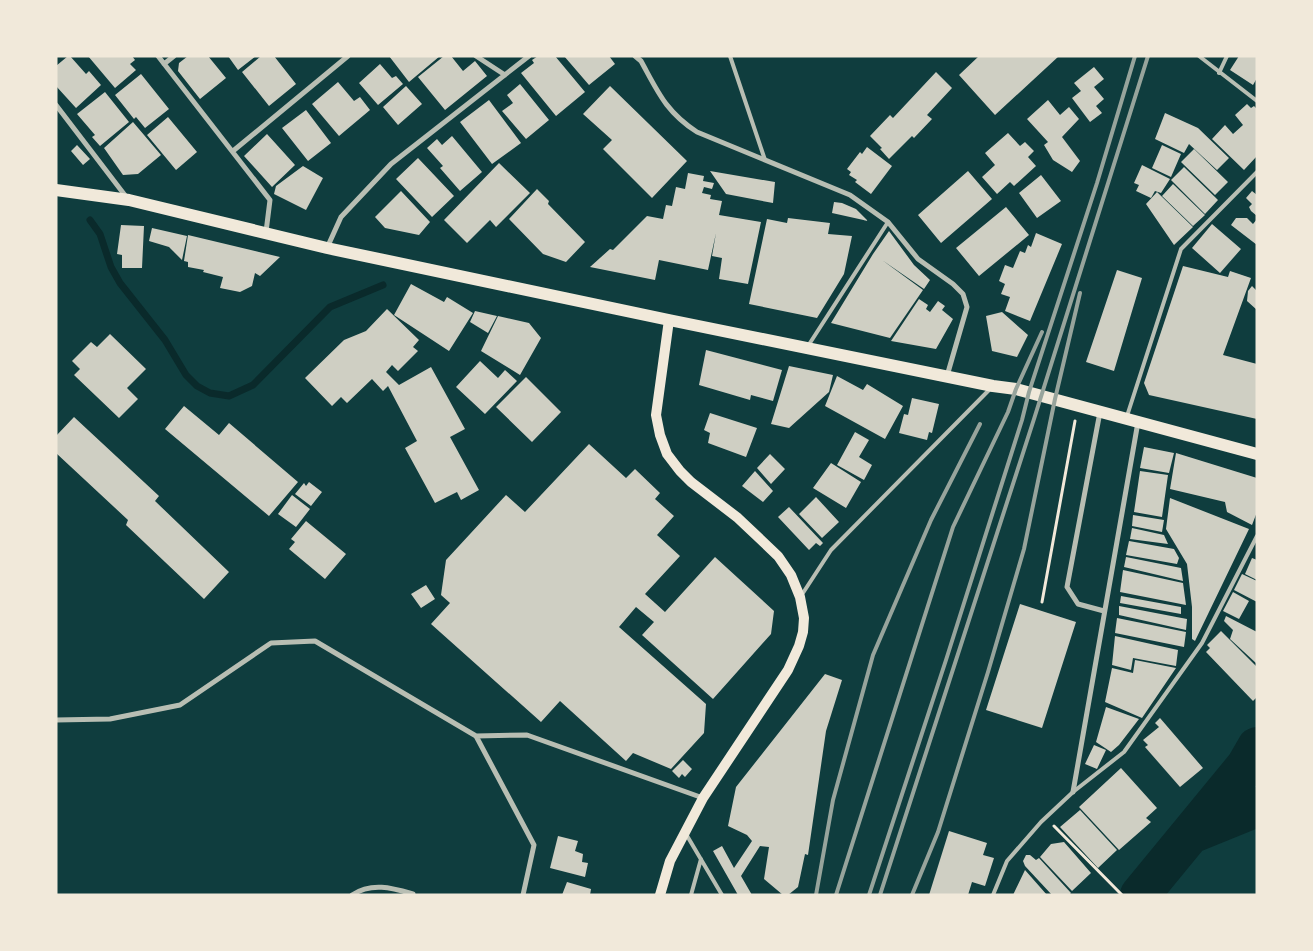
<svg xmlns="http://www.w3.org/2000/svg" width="1313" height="951" font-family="Roboto,sans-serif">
  <rect width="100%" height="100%" fill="#0f3d3e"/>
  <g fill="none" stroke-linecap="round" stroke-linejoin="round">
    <path stroke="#0a2a2b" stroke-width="7" d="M90,220l10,14 11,33 9,16 45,57 21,35 11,11 13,7 19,3 24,-11 77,-78 53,-22"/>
    <path stroke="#0a2a2b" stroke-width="40" d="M1193,833l64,-26
      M1140,895l106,-129 11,-19"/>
  </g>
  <path fill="#cfcfc3" d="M68,56h2l16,18 3,-3 12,14 -25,23 -20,-22v-20z
    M88,56h44l3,4 -5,4 6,6 -21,18z
    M188,56h20l18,22 -26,21 -22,-28 1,-8z
    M228,56h28l-18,14z
    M261,56h13l22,28 -27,22 -27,-34z
    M389,56h51l-31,26z
    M444,56h7l12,15 12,-10 12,15 -42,34 -27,-33z
    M538,56h17l30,36 -29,24 -35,-43 13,-10 -2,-3z
    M564,56h45l6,8 -26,21z
    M979,56h80l-64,59 -36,-40z
    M1239,56h18v22l-4,7 -23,-15z
    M380,64l12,14 4,-2 7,8 -25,21 -19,-22z
    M1094,67l10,12 -10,8 10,12 -8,7 6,7 -12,9 -18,-24 9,-7 -7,-8z
    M936,72l16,16 -25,27 5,4 -18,19 -2,-2 -23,23 -9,-10 2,-1 -12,-12 20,-21 3,3z
    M141,74l28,35 -24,19 -9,-11 -2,2 -19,-24z
    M338,82l16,19 6,-4 10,13 -31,26 -27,-32z
    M520,84l29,36 -23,19 -24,-28 11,-8 -6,-8z
    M406,86l16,18 -24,21 -15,-18z
    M610,86l77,75 -35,37 -49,-49 9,-9 -29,-26z
    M105,92l24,30 -29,24 -8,-9 3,-2 -18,-21z
    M489,100l32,43 -29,21 -32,-42z
    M1048,100l12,15 9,-8 10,12 -17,18 18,24 -8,11 -19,-12 -9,-15 4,-3 -21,-23z
    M1247,104l4,4 3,-2 3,3v47l-13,14 -32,-31 13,-14 8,9 10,-9 -8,-10z
    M306,110l25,33 -23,18 -26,-33z
    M1165,113l33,15 31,30 -12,12 -28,-26 -5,9 -29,-14z
    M168,117l29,35 -21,18 -29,-35z
    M133,122l28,33 -23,19 -15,1 -19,-27z
    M1008,133l12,13 5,-4 9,9 -6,6 8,9 -22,20 -4,-4 -13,12 -15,-17 13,-12 -10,-12z
    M267,134l28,31 -23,22 -28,-31z
    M452,136l30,36 -22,19 -20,-23 3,-2 -16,-18 10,-9 5,6z
    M77,145l13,14 -7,6 -12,-14z
    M1162,145l19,9 -10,23 -19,-9z
    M867,147l25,19 -21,28 -16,-12 2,-2 -8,-5 2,-3 -4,-3 13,-17 2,2z
    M1194,149l34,33 -13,13 -34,-33z
    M418,158l36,38 -22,21 -36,-38z
    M499,163l31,30 -34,34 -6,-7 -23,23 -23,-23z
    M1142,165l28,14 -9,14 -6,-2 -4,7 -15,-7 3,-6 -5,-2z
    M303,166l20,12 -17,32 -32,-16 2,-8z
    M1184,167l34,33 -13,14 -34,-34z
    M710,171l65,11 -2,21 -47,-9z
    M968,171l24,28 -51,44 -23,-28z
    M688,173l16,3 -1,5 11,2 -2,6 -8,-2 -2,6 9,2 -1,4 12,2 -3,14 42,7 -13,62 -29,-5 3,-21 -10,-2 4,-23 -8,37 -49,-10 -4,20 -65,-13 20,-18 3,1 34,-34 16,3 3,-14 6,1 4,-19 9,2z
    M1041,175l20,26 -24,17 -18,-25z
    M1173,184l32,31 -12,11 -31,-30z
    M537,189l12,12 -1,3 37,38 -19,20 -23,-8 -34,-35z
    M401,191l29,31 -11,13 -34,-7 -10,-11z
    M1252,191l5,4v21l-6,-5 -2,-4 3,-3 -6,-6z
    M1157,192l36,35 -19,18 -28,-41z
    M834,202l8,1 14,6 12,12 -36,-8z
    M1006,207l23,28 -50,41 -23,-28z
    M788,218l42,5 -2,11 24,2 -8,38 -27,44 -68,-14 18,-85 20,4z
    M1236,218h11l6,6 4,-5v26l-26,-20z
    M1212,224l29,25 -21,24 -28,-25z
    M121,225l23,1 -2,42h-20v-13l-5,-1z
    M152,228l35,8 -5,24 -13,-13 -20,-6z
    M889,231l25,34 16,15 -6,9 -42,-29 41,30 -33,48 -59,-15 42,-69z
    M1036,233l26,11 -32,77 -25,-10 5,-14 -9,-3 4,-10 -6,-3 6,-16 8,3 7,-17 5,2 3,-8 3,2z
    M188,235l71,17 21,5 -20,19 -5,-3 -3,13 -12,6 -20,-4 3,-11 -20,-5 1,-2 -16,-3v-5l-4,-1z
    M1183,266l45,11 2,-6 21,7 -28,77 34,9v55l-108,-24 -5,-12z
    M1117,270l25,8 -28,93 -28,-9z
    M411,284l33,18 3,-5 26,16 -24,38 -55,-36z
    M1252,286l5,5v19l-10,-9 1,-10z
    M919,299l9,6 -2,4 4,3 8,-11 7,5 -3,4 11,9 -17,30 -45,-8z
    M387,309l32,31 -6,7 5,4 -20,20 -6,-6 -6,7 13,13 32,-18 34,62 -15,8 29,53 -18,10 -4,-8 -22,11 -30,-55 12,-7 -29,-55 -5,5 -11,-12 -25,24 -6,-6 -9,9 -27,-28 39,-38 22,-9z
    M475,311l22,5 -9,17 -18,-11z
    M1002,312l26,23 -11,22 -25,-6 -6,-35z
    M498,316l31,7 12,15 -21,37 -39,-24z
    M110,334l36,35 -19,19 11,11 -19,19 -45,-43 6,-6 -8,-8 19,-19 6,5z
    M706,350l76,20 -9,31 -22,-6 -1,5 -51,-15z
    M480,361l18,17 7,-8 12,11 -32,33 -29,-27z
    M789,366l44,9 -4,17 -40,36 -18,-4z
    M837,376l26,14 4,-6 36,22 -18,33 -60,-33z
    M526,377l35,35 -29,30 -36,-35z
    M912,398l27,6 -7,29 -3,-1 -2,8 -28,-7 5,-19 4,1z
    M184,406l35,29 10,-12 69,59 -29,34 -104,-87z
    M710,413l47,15 -11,29 -38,-14 2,-10 -6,-3z
    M74,417l85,79 -4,5 74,71 -25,27 -78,-74 2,-5 -72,-67v-17z
    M855,432l14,8 -10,17 13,8 -8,15 -27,-15z
    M589,444l37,34 9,-9 25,24 -5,6 19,17 -17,19 23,21 -35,38 20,18 50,-55 59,54 -3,23 -58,65 -71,-64 12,-13 -18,-15 -17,20 87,77 -2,29 -33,36 -38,-16 -7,8 -66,-60 -19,21 -110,-98 19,-21 -9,-8 5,-35 60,-65 19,17z
    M1144,447l30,6 -5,20 -29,-5z
    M1176,453l81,25v34l-5,13 -25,-13 -2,-10 -55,-13z
    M770,454l15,15 -14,15 -14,-16z
    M831,463l30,19 -15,26 -33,-20z
    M755,471l18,20 -10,11 -21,-16z
    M1140,471l28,4 -6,42 -28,-5z
    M309,482l13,10 -11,14 -16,-12 9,-11 2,3z
    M292,495l18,14 -14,18 -18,-13z
    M816,497l23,25 -17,16 -23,-24z
    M1170,498l79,31 -54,112 -3,-2v-32l-5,-43 -21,-35z
    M789,507l34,36 -3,3 -4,-3 -7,7 -31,-33z
    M1133,515l31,5 -2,12 -30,-6z
    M306,521l40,33 -21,25 -36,-30 6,-7 -4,-3z
    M1132,528l32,7 4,9 -38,-5z
    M1129,541l45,8 5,9 -2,6 -51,-9z
    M1126,557l55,11 2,13 -59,-14z
    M1252,558l5,2v20l-12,-6z
    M1123,570l60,13 3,22 -66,-13z
    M1242,574l15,7v21l-23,-12z
    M426,585l9,14 -14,9 -10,-14z
    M1233,592l16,9 -10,18 -16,-8z
    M1121,596l60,11v7l-61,-11z
    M1020,604l56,18 -34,106 -56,-18z
    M1119,606l68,13 -1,11 -67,-15z
    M1226,616l31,16v32l-27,-25 3,-9 -9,-9z
    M1117,618l69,14 -2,15 -69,-14z
    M1221,631l36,36v30l-4,4 -47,-49 4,-4 -3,-3z
    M1115,636l63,14 -2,16 -43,-8 -2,12 -19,-5z
    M1135,660l41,8 -34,50 -37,-16 7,-34 21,5z
    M825,674l17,6 -16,51 -18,124 -3,-1 -7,33 -10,8h-5l-19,-16 5,-32 -9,-1 -19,30 11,19h-14l-25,-44 9,-5 12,22 18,-27 -5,-6 -19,-9 8,-39z
    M1106,707l33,12 -20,26 -8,7 -15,-10z
    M1160,718l43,50 -23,19 -35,-40 3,-2 -5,-5 16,-13 -4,-4z
    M1094,745l12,5 -9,19 -12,-5z
    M683,760l9,9 -7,8 -3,-3 -3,4 -7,-7z
    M1121,768l36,40 -11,10 5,4 -32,28 -40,-43z
    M1080,810l37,40 -19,18 -38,-41z
    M949,831l38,12 -4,12 11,3 -9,28 -13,-4 -4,13h-39z
    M558,836l20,5 -3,10 8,3 -1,8 6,1 -3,14 -35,-9z
    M1064,842l27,31 -19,18 -32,-34 11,-13z
    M1026,855h4l6,5 3,-2 32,35 -2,2h-17l-27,-29 -2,-5z
    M1025,870l22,25h-34z
    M567,882l24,7 -1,6h-28z"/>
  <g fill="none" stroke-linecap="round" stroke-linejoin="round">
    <path stroke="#f1e9da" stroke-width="3" d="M1042,602l33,-181
      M1054,826l68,69"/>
    <path stroke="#b8beb3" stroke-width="4" d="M730,56l35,104
      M1199,56l58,45
      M1219,73l8,-17
      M808,346l80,-124
      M1127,416l54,-167 76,-77
      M801,596l30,-46 160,-162
      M686,834l36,61
      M691,895l10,-36
      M993,895l14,-34 34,-39 32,-30 51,-40 78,-109 55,-107"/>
    <path stroke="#b8beb3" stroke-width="5" d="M158,56l112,144 -4,32
      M476,56l29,19
      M635,56l6,5c17,31 25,51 56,71l153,63 38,27 30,37 35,25 10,10 4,13 -20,69
      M164,64l10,-8
      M56,105l71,93
      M233,151l115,-95
      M327,248l14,-31 50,-53 138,-108
      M1100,412l-33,175 11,17 26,7
      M56,720l54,-1 70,-14 91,-62 44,-2 161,95 58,109 -11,50
      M476,736l51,-1 176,63
      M1073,792l65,-370
      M352,895c20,-13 40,-7 61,-1"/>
    <path stroke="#f1e9da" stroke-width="10" d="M660,895l10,-34 33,-63 85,-128 11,-24 4,-14 1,-14 -4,-21 -9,-22 -13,-19 -40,-38 -47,-36 -11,-11 -13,-17 -7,-19 -4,-20 13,-95"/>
    <path stroke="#f1e9da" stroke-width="12" d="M56,190l73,10 198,48 342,72 324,66 23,3 241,65"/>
    <path stroke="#97a49c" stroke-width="4" d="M816,895l17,-95 40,-145 58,-135 49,-96
      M836,895l117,-368 55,-115 8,-23 26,-57
      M869,895l77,-235 76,-240 7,-28 68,-209 38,-127
      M880,895l154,-476 114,-363
      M912,895l26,-63 50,-160 36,-123 31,-150 25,-106"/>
  </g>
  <rect width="1313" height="951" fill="none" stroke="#f1e9da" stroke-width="115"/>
</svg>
